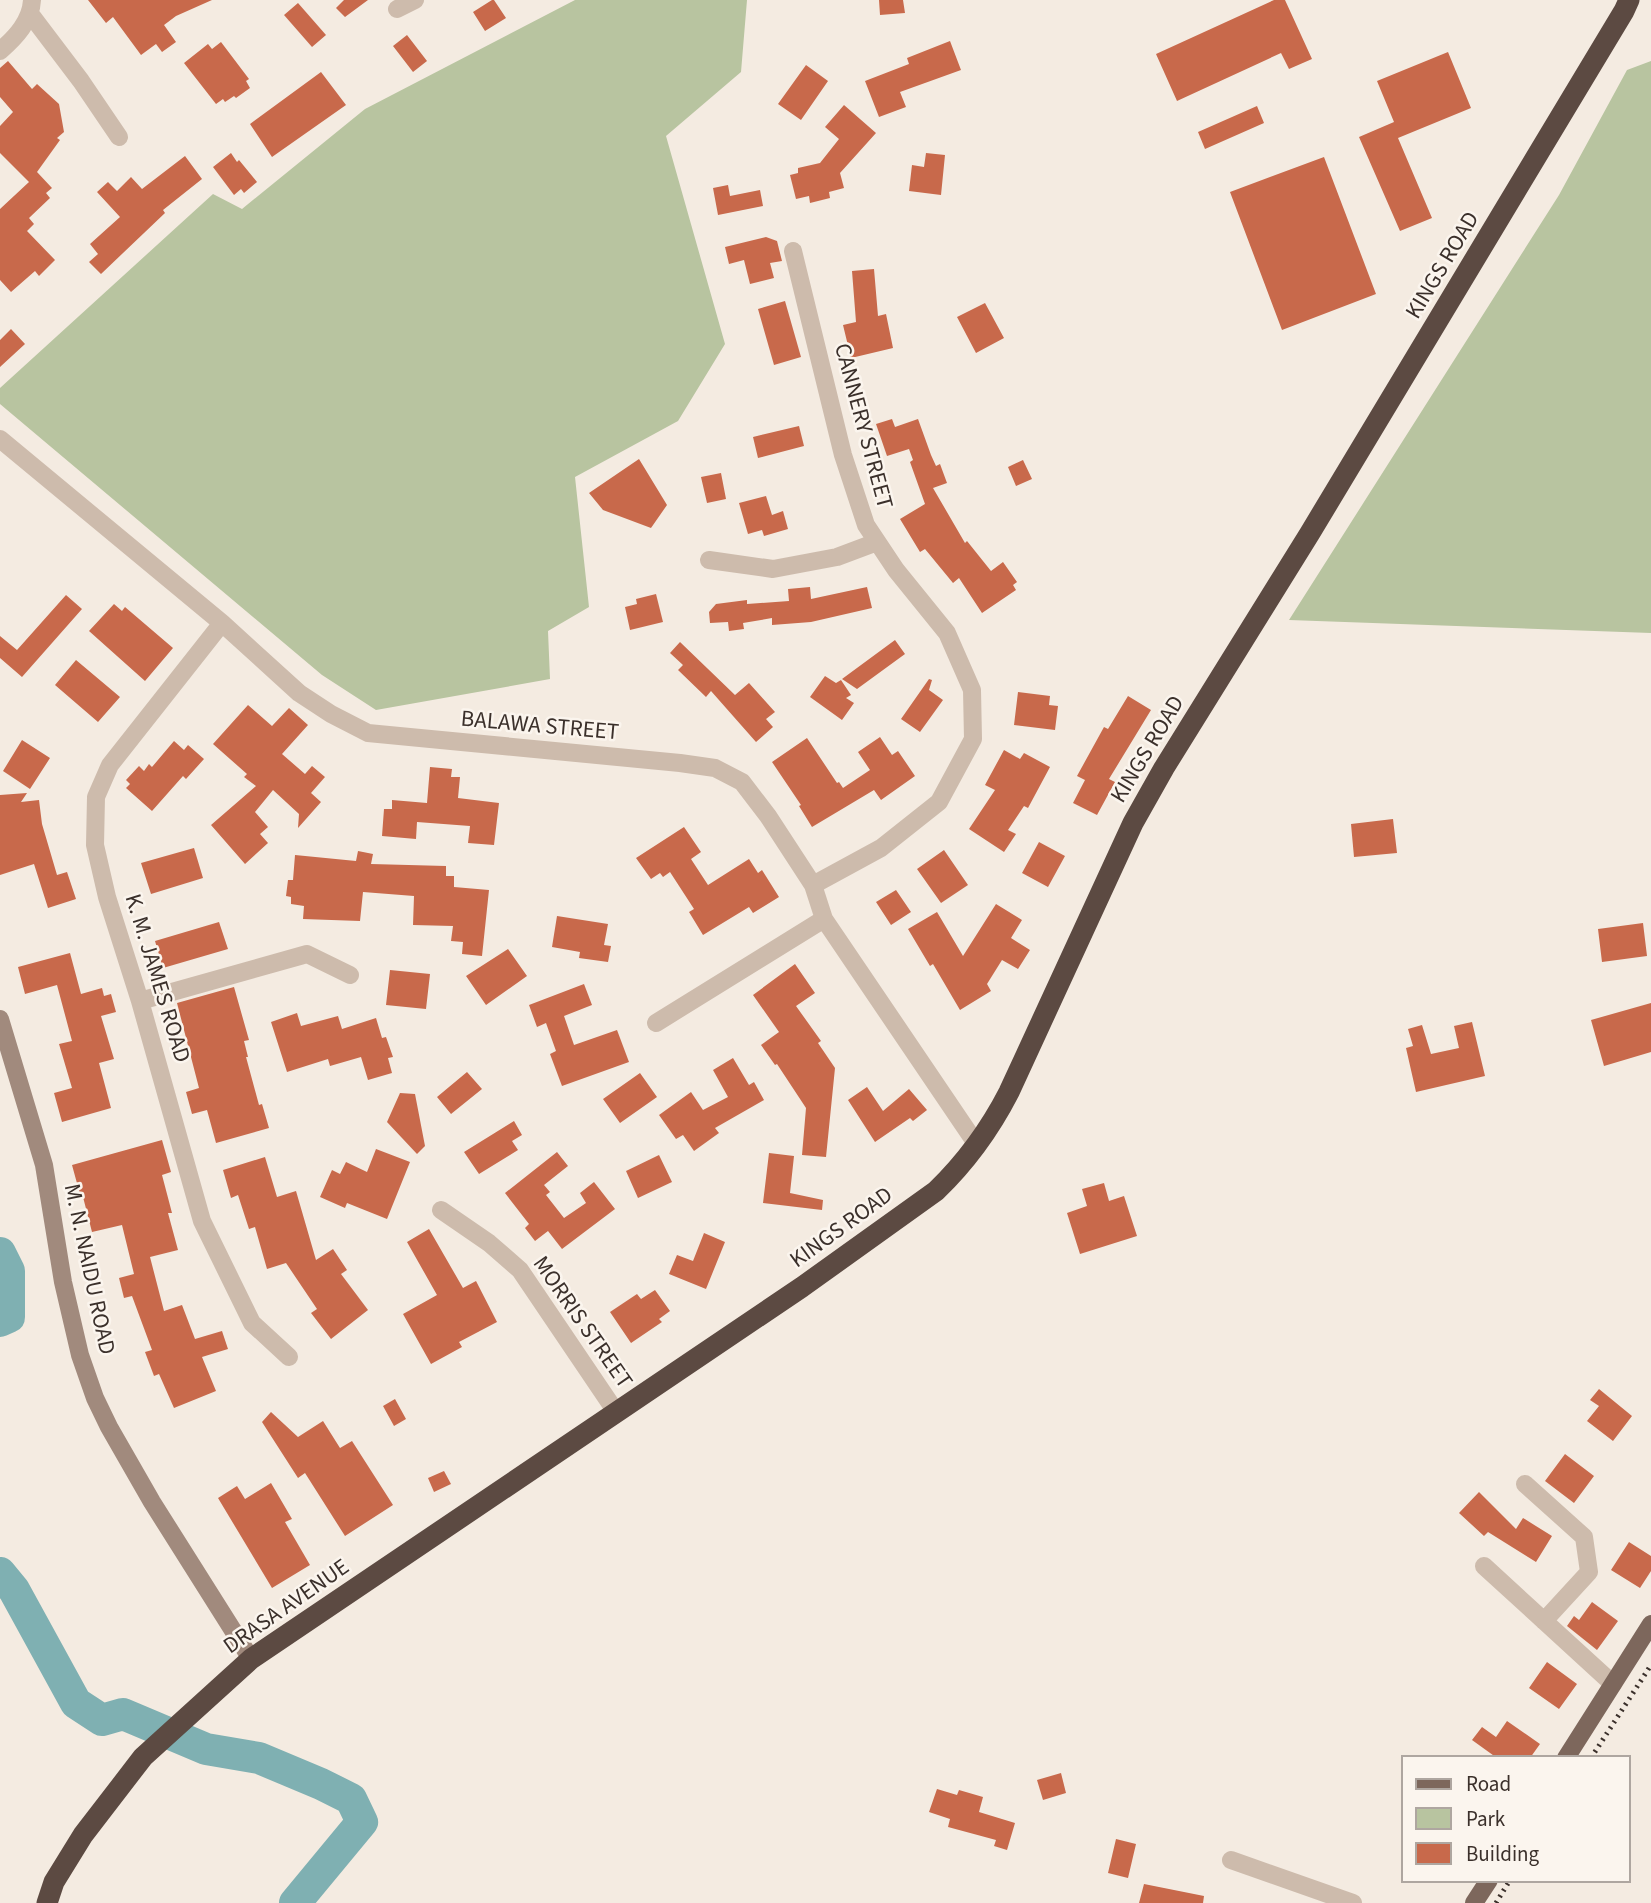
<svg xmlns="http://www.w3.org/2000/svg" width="1651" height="1903" font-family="'Source Sans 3',sans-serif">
  <rect width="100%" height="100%" fill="#f4ebe1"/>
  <path fill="#b8c4a0" d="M575,0h172l-6,72 -75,64 59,208 -47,77 -103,56 14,130 -41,24 2,48 -174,31 -54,-35 -322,-271v-16l213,-194 29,15 123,-100z
    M1651,61v572l-362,-13 270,-425 68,-125z"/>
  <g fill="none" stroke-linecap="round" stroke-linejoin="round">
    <path stroke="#7fb0b2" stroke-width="32" d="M0,1253l9,18v46l-9,4
      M0,1573l14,17 62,113 26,17 21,-6 83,35 53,9 62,26 30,15 11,23 -67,81"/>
  </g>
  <path fill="#c8694b" d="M88,0h124l-36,16 -12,9 12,17 -14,10 -6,-8 -15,11 -28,-38 -7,6z
    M344,0h24l-23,17 -9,-9z
    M492,0h2l12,18 -21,13 -12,-19z
    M879,0h24l2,13 -25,2z
    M1274,0h11l27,59 -23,10 -8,-16 -104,48 -21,-47z
    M298,3l28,32 -14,12 -28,-32z
    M407,35l20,26 -14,11 -20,-26z
    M950,41l11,29 -61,22 6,15 -27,10 -14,-36 44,-17 -2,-6z
    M221,42l28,37 -3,2 4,7 -14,10 -2,-2 -9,6 -2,-3 -7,5 -32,-41 24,-19 4,5z
    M1448,52l23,56 -73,30 34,80 -32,13 -41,-94 35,-15 -17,-41z
    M8,61l24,28 5,-5 22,20 5,28 -7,6 3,2 -23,32 15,16 -6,5 4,5 -21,20 5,6 -7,7 28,29 -16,16 -4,-5 -24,21 -11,-12v-71l29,-27 -29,-29v-27l13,-14 -13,-15v-29z
    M806,65l22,16 -27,39 -23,-16z
    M321,72l25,33 -74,52 -22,-33z
    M844,105l32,28 -36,40 4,15 -15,4 1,6 -20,5 -1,-7 -13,3 -6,-24 8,-2v-5l22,-5 19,-24 -14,-12z
    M1257,106l7,17 -59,26 -7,-17z
    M231,153l6,9 2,-2 18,22 -13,11 -3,-4 -7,6 -21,-28z
    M926,153l19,2 -4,40 -32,-4 3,-26 12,2z
    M185,156l17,23 -39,31 2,3 -64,61 -12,-12 9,-8 -8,-10 30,-27 -23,-25 11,-10 9,9 14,-14 11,12z
    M1324,157l52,137 -94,36 -52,-138z
    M728,185l2,11 30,-6 3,16 -45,9 -5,-27z
    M766,237l11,4 5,20 -12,2 4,15 -24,6 -6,-24 -15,4 -4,-17z
    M874,269l4,47 8,-2 7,34 -42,10 -8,-33 13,-3 -4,-51z
    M785,301l16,56 -27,8 -16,-56z
    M985,303l19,35 -28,15 -19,-36z
    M11,329l14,15 -25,23v-27z
    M892,419l3,8 23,-8 13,36 5,11 4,-2 7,19 -14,5 32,55 2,-2 24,30 12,-9 14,20 -4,3 3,5 -34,23 -23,-35 -6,5 -28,-34 -5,3 -20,-33 25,-15 -15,-42 3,-2 -4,-11 -22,7 -11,-32z
    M799,426l5,20 -46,12 -5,-21z
    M639,459l28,46 -16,23 -48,-18 -14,-17z
    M1023,460l9,19 -16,7 -8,-19z
    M721,473l5,26 -19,4 -6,-26z
    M766,496l6,19 11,-4 5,18 -24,7 -2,-6 -14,4 -9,-31z
    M810,587l1,12 56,-12 5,21 -61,14 -39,3v-7l-29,5 1,6 -15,2 -1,-9 -18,1 -1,-11 7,-8 31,-4v4l42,-3 -1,-12z
    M656,594l7,28 -33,8 -5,-23 12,-3 -1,-5z
    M66,595l16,14 -60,68 -22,-19v-22l17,14z
    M114,604l8,7 3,-4 48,41 -28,33 -56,-50z
    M895,640l10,14 -48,35 -15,-10z
    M680,642l55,53 14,-12 26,29 -9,7 7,8 -17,15 -45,-51 -5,6 -28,-27 5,-5 -13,-12z
    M76,660l44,37 -22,25 -43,-37z
    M825,676l11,7 5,-3 10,15 -5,3 8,5 -12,17 -32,-23z
    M929,679l3,1 -3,10 14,10 -23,32 -19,-13z
    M1018,692l32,4 -1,9 9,1 -3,24 -41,-5z
    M1128,696l23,14 -42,69 6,3 -18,33 -24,-12 12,-23 -8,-4 27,-49 4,2z
    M248,705l24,21 17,-18 19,17 -26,29 23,20 7,-8 13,11 -14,16 10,9 -23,26 1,-14 -26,-24 -18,22 13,15 -8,7 8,9 -23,21 -34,-39 45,-39 -12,-9 3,-3 -34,-30z
    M880,737l12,18 6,-4 17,25 -34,24 -7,-10 -62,37 -13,-21 2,-1 -29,-43 35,-24 30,45 2,-1 4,6 27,-18 -12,-18z
    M22,740l28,18 -20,31 -27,-18z
    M174,741l10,9 4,-5 16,14 -18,20 -3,-3 -31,35 -26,-23 4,-4 -4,-4 13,-14 5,5 5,-7 3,3z
    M1004,750l16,9 4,-6 26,14 -22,41 -4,-2 -16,24 8,4 -12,18 -35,-23 26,-39 -10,-5z
    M430,767l22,2 -1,8h9l-2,21 41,5 -5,42 -26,-2 2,-17 -53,-4 -1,17 -34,-3 2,-27h8v-9l35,3z
    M27,793l-6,9 18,-2 3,24 15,51 10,-3 9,27 -28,9 -14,-44 -34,11v-80z
    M1393,819l4,34 -43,4 -3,-33z
    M684,827l17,25 -10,7 17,26 41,-26 9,14 4,-3 17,27 -26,16 -4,-6 -46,28 -14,-23 5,-3 -24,-37 -7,5 -3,-4 -9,6 -15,-21z
    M1039,842l26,14 -17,31 -26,-14z
    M194,848l9,30 -52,16 -10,-31z
    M944,850l24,35 -27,18 -24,-34z
    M358,851l15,3 -2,10 75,2v10h8v11l35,3 -7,66 -20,-2 1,-12 -12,-1 2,-15 -40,-1 1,-29 -51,-4 -3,29 -57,-2 1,-13 -13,-2v-7l-5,-1 2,-16h5l2,-25 61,6z
    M896,890l15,22 -20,13 -15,-23z
    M996,904l26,16 -11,18 19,12 -12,19 -16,-9 -15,24 4,7 -31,19 -27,-46 -3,2 -22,-37 29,-17 26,44z
    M557,916l51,8 -4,21 7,1 -3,16 -29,-4 1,-6 -28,-5z
    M219,922l9,27 -65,19 -8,-27z
    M1643,923l4,33 -45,6 -4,-33z
    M508,949l19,27 -41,29 -20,-29z
    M70,953l11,41 21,-6 2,8 7,-2 5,18 -15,4 13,43 -15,4 12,45 -49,14 -8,-29 18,-5 -13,-44 13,-3 -15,-56 -32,9 -7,-27z
    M795,964l20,29 -19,13 25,35 -3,2 17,25 -9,89 -24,-2 4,-47 -29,-44 -2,1 -14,-20 18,-13 -26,-37z
    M390,970l40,4 -4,35 -40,-4z
    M584,984l8,21 -28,11 10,29 43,-15 12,32 -67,24 -12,-32 6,-3 -10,-28 -9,4 -8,-22z
    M234,987l15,53 -5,1 4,16h-2l13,48 3,-1 7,24 -53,15 -9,-33 -15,4 -6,-22 13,-4 -22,-85z
    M1651,1003v49l-47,14 -13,-46z
    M297,1013l4,13 37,-10 4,13 34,-11 6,20 4,-1 7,20 -5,1 4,15 -24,7 -7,-23 -31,9 -2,-7 -41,13 -16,-50z
    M1472,1022l13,54 -69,16 -10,-44 7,-2 -5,-17 14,-4 9,29 28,-6 -5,-22z
    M733,1058l16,27 5,-3 10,18 -49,28 4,5 -25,18 -11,-16 -7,4 -17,-24 32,-23 12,18 25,-13 -15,-27z
    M467,1072l15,17 -31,25 -14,-17z
    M640,1073l17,24 -37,26 -17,-24z
    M867,1087l16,24 26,-22 18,21 -14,11 -3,-3 -35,24 -27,-42z
    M400,1093l15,1 10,52 -8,8 -30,-32z
    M514,1121l8,14 -10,6 6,9 -39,24 -15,-22z
    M162,1140l9,32 -9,3 10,38h-4l10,37 -28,7 14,54 18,-6 13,34 27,-8 6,18 -26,8 14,34 -42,17 -15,-34 -5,2 -9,-24 7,-2 -20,-54 -8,2 -5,-20 15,-4 -12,-49 -30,7 -9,-35 -2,1 -9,-33z
    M376,1149l34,13 -23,57 -40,-16 -2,5 -25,-11 12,-27 8,4 6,-12 21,10z
    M557,1152l11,14 -24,19 6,7 -4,3 18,23 22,-15 -6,-10 14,-11 21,27 -53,40 -14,-18 -13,10 -10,-13 4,-4 -24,-31z
    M769,1153l25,3 -4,37 33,7 -1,10 -59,-7z
    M659,1155l13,27 -34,16 -12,-27z
    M265,1157l12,40 19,-6 20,69 17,-11 14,21 -6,4 27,36 -37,29 -20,-26 6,-4 -31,-46 -19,6 -12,-42 -6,2 -11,-34 -7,3 -8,-28z
    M1104,1183l5,18 15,-5 13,40 -57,18 -13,-41 20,-7 -5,-17z
    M429,1229l34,59 13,-7 21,41 -38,20 3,5 -31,17 -28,-50 34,-19 -30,-53z
    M704,1233l21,9 -19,47 -37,-15 8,-19 16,6z
    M655,1290l15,21 -11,8 3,3 -31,21 -21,-31 27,-18 4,5z
    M1599,1389l33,27 -19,25 -26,-20 12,-15 -9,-6z
    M395,1399l11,20 -12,7 -11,-20z
    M271,1412l27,25 25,-16 17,27 12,-7 41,64 -48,31 -40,-63 -7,5 -36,-56z
    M1565,1454l29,22 -20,27 -29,-22z
    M444,1471l7,13 -17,8 -6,-14z
    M271,1483l21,36 -7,3 25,43 -38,23 -54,-90 19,-12 8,13z
    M1479,1492l37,37 7,-11 29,18 -16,26 -48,-30 -4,4 -25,-23z
    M1629,1542l22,14v15l-11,17 -29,-18z
    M1592,1602l26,19 -21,29 -30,-24 7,-10 5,4z
    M1547,1662l30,22 -18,25 -30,-21z
    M1507,1721l33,23 -10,14h-33l-25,-18 10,-13 14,10z
    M1061,1773l5,20 -23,7 -6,-20z
    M937,1789l20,6 2,-5 24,7 -4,15 36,11 -8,27 -13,-4 2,-6 -48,-13 2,-8 -21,-7z
    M1116,1839l20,5 -8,34 -20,-5z
    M1144,1884l60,12 -1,7h-64z"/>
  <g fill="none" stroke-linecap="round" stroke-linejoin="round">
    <path stroke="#cdbbac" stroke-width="18" d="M397,9l18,-9
      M31,15l50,66 38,56
      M0,51c16,-14 31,-30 32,-51
      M793,251l50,204 23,70 30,45 51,63 25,57 1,49 -34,63 -58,46 -68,37
      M0,439l222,184 77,70 32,21 37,19 312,30 35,5 27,14 26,34 45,69 11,34 153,226
      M709,560l64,9 64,-12 40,-15
      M222,623l-112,142 -14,32 -1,48 12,52 33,104 62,220 50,102 37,34
      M140,1001l167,-47 43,21
      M656,1023l168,-104
      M441,1210l48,33 31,27 96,142
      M1525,1484l59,53 5,35 -45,49
      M1484,1566l129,118
      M1231,1860l122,43"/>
    <path stroke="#a18a7d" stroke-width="18" d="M0,1019l44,146 19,117 17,73 15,43 14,29 43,75 99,157"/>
    <path stroke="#7d675c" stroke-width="18" d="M1566,1758l85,-134
      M1474,1903l15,-23"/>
    <path stroke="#5c4a42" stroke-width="21" d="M47,1903l7,-21 29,-47 60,-78 108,-98 551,-372 134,-96c30,-29 54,-62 73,-99l124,-269 31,-55 146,-235 314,-522 5,-11"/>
    <path stroke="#3b302b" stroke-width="5" stroke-dasharray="2 5" stroke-linecap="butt" d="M1591,1758l60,-93
      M1496,1903l14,-23"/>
  </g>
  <g text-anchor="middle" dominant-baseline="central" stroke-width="5" stroke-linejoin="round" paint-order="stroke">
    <g font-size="23" fill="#3b302b" stroke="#fbf5ee">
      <text transform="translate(1442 265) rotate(-59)">KINGS ROAD</text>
      <text transform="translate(864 426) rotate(75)">CANNERY STREET</text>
      <text transform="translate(540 725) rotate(5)">BALAWA STREET</text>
      <text transform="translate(1147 749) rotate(-59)">KINGS ROAD</text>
      <text transform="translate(158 978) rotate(73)">K. M. JAMES ROAD</text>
      <text transform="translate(841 1227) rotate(-36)">KINGS ROAD</text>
      <text transform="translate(90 1269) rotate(78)">M. N. NAIDU ROAD</text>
      <text transform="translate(583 1322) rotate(55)">MORRIS STREET</text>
      <text transform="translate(286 1606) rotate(-35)">DRASA AVENUE</text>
    </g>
  </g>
  <rect x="1402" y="1756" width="228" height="126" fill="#fbf5ee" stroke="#aea6a0" stroke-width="2"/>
  <rect x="1416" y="1779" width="35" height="10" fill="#7d675c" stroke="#aea6a0" stroke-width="2"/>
  <text x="1466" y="1791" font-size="21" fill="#3b302b">Road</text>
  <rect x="1416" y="1808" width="35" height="21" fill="#b8c4a0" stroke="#aea6a0" stroke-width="2"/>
  <text x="1466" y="1826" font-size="21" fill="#3b302b">Park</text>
  <rect x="1416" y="1843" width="35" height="21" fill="#c8694b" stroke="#aea6a0" stroke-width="2"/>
  <text x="1466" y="1861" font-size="21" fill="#3b302b">Building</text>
</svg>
